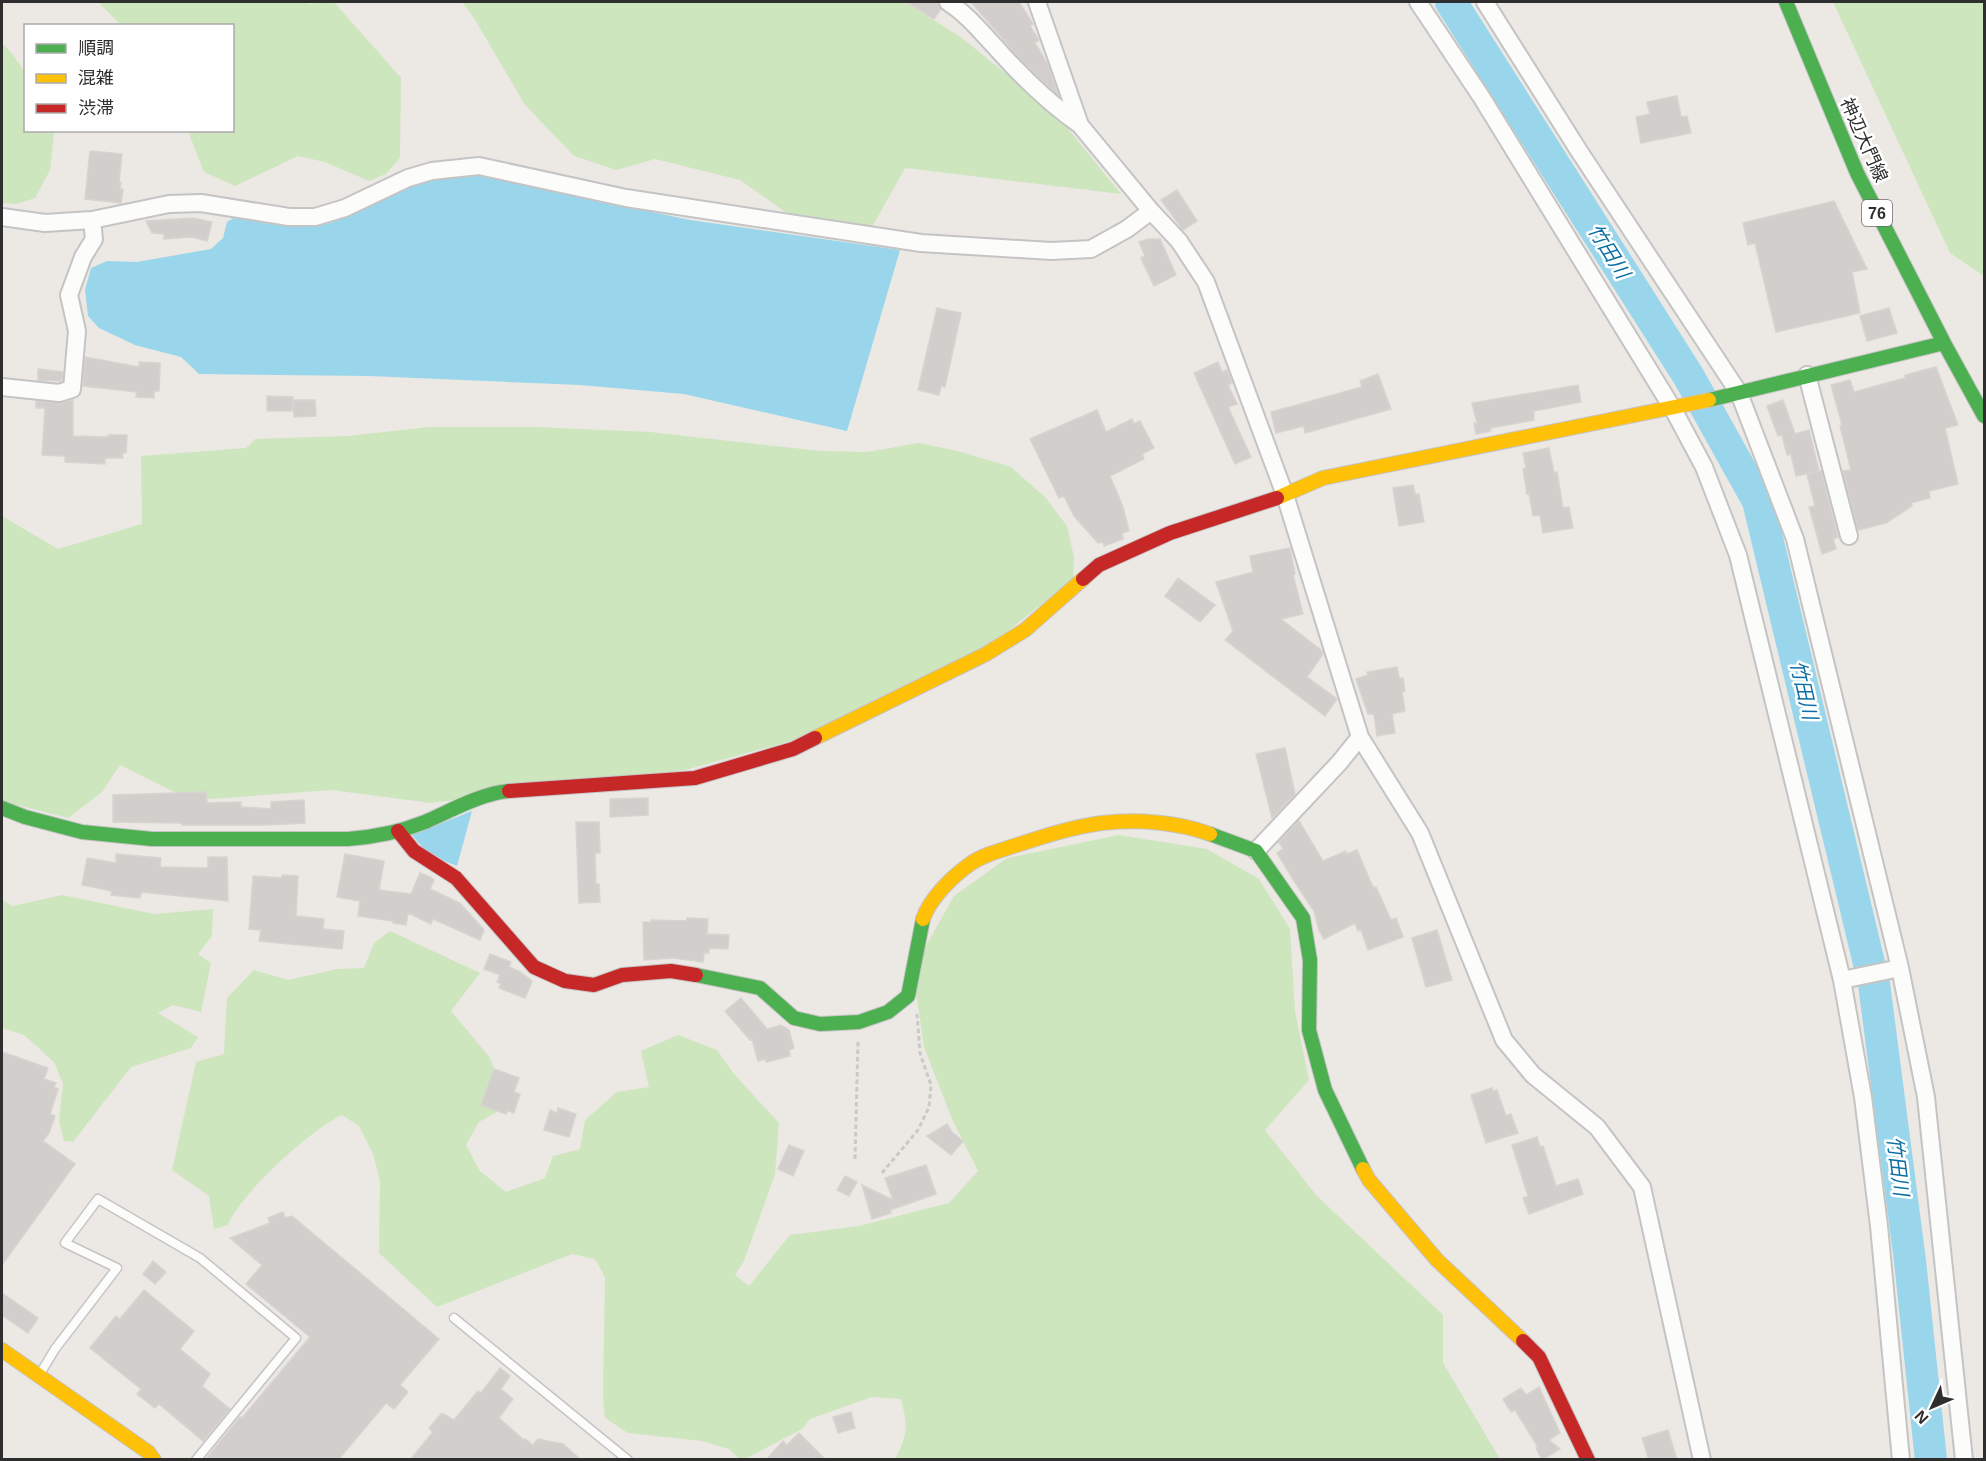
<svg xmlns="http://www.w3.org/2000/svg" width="1986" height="1461" font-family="Arial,'Noto Sans JP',sans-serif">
  <rect width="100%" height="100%" fill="#ece8e4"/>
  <path fill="#cee6be" d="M98,2h206l7,2 3,-2h20l67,76 -1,80 -14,16 -17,7 -44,-19 -27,-6 -63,30 -31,-14 -16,-41 44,-1v-104l-111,-1z
    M462,2h443l57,36 95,77 64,79 -216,-26 -33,59 -77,-8 -55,-39 -85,-21 -39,11 -42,-14 -49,-51 -51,-87z
    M1833,2h151v274l-34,-23z
    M2,43l9,9 14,20 1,58 28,1v1l-4,38 -15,28 -18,6 -15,-1z
    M429,427h106l115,5 171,19 46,1 51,-9 40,8 53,16 34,30 22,29 7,31 -1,22 -90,72 -185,88 -113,31 -254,33 -100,-13 -119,9 -38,-7 -54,-27 -18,27 -34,26 -66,-17v-285l56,33 84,-25 -1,-68 105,-8 9,-9 93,-3z
    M1119,835l88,14 52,30 31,50 5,82 14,69 -44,50 51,65 127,120v48l57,96h-605c13,-25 13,-32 6,-60l-29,-2 -62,22 -8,10 -57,30h-6l-10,-10 -27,-8 -74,-8 -23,-15 -2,-22 2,-119 -10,-18 -23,-5 -135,53 -58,-54 1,-72 -7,-27 -14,-28 -17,-11c-31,14 -102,79 -114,110l-14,4 -5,-33 -37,-26 24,-108 28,-8 3,-56 27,-28 34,10 49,-11 27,-1 10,-25 16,-12 90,42 -29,38 39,47 11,29 3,21 -25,14 -13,23 14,26 26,21 39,-14 8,-22 27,-7 5,-29 32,-28 32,-5 -8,-36 37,-16 39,15 17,24 45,49 -4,51 -31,87 -9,14 14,11 41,-51 69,-9 90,-23 29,-32 -26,-52 -28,-72 -8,-55 7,-41 31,-55 53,-38z
    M62,895l92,19 59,-5 -1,27 -14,18 13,9 -10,49 -28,-7 -15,8 40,24 -7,11 -60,19 -58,75 -9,-1 -5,-20 4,-37 -9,-22 -30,-27 -22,-7v-128l11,6z"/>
  <path fill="#99d6ec" d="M472,174l218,46 210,30 -53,181 -163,-37 -104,-9 -211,-9 -170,-2 -18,-17 -46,-12 -36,-17 -11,-12 -3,-26 6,-22 16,-7 30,1 74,-13 12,-11 4,-16 8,-5c23,5 48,11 72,10 37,-2 66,-25 97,-40 21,-11 45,-11 68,-13z
    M472,811l-15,55 -28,-11 -17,-20z"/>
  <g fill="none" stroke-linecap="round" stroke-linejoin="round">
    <path stroke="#99d6ec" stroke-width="32" d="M1451,2l238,375 69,124 116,483 36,277 21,199"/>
  </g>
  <path fill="#d1cecb" stroke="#d7d4d0" stroke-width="1.5" d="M906,2h32l3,7 -7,10z
    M971,2h48l14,22 -3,2 9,14 -4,3 13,22 10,30 -37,-35z
    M1677,96l4,21 6,-1 4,17 -50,10 -5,-26 14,-3 -3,-12z
    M90,151l32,3 -3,28h2l-1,7h3l-2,14 -36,-4z
    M1177,190l20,31 -14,9 -22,-30z
    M1834,201l33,68 -15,3 8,41 -84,19 -21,-89 -7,2 -5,-22z
    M193,218l19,4 -5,19 -15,-4 -28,2v-5l-12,-1 -6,-12z
    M1148,239h12l16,36 -22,11 -13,-28 4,-2 -6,-14z
    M937,308l24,5 -16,74 -4,-1 -2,9 -21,-5z
    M1889,308l8,25 -30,8 -7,-25z
    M85,357l54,10v-5l21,1 -1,28h-5v7l-18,-1 1,-5 -54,-6z
    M1218,362l4,10 5,-2 5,13 -4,2 9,19 -9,3 23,50 -16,7 -41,-91z
    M1936,367l22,58 -13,3 13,56 -29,7 1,7 -19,5 1,3 -26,17 -28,7 -15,-59 8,-1 -11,-44 2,-1 -11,-40 19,-5 4,12 51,-14v-3z
    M38,369l25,3 -1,9 -24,-1z
    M1378,374l13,35 -86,24 -1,-7 -28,7 -5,-21 91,-25 -2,-6z
    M1578,385l3,17 -47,9v9l-44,8 1,3 -15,3 -2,-11h3l-5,-20z
    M267,396l26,1 -1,14h-25z
    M73,400v36l35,1v-2h19l-1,18h-4l1,5h-18v6l-40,-2v-6l-23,-1 3,-47h-9v-7l22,2z
    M293,400h22l1,16 -22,1z
    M1783,400l12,34 14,-4 10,41 -23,5 -5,-22 -4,1 -5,-20 -4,1 -11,-30z
    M1097,410l9,22 26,-13 2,5 6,-3 14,27 -12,6 2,5 -34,17 13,31 6,24 -7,2 1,6 -19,7 -1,-4 -5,1 -24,-27 -10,-20 -5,2 -29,-59z
    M1549,448l5,25 3,-1 6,36 6,-1 4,21 -30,5 -3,-18 -7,1 -4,-23 -2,1 -4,-25 3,-1 -3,-15z
    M1821,471l17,66 -5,2 3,10 -14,5 -13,-47 6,-1 -8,-32z
    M1413,485l2,9h4l5,28 -25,4 -6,-38z
    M1290,548l5,26 -2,1 10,39 -22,5 41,32 1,3 -16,23 30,22 -12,17 -100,-76 8,-9 -17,-49 37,-10 -3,-16z
    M1178,578l37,27 -15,17 -35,-26z
    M1397,667l2,11h4l2,13 -3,1 3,19 -13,3 3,19 -18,3 -3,-22h-6l-12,-35 12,-4 -1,-3z
    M1285,748l10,46 -23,24 -16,-64z
    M206,792l1,11 34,-1v5l30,2v-7l33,-2 1,23 -40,2h-83v-2l-69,-1v-27z
    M648,798v17l-38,2v-18z
    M1299,821l24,40 23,-10 1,3 10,-4 14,33 3,5 2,-1 15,33 5,-2 7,19 -35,13 -7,-20 -3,1 -3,-8 -31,16 -5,-9 -5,-19 -20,-30 -17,-28 6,-4 -4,-7z
    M576,822h23l1,31h-5l1,31h3l1,18 -21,1z
    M116,854l45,4 -1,9 48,1v-11h19l1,44 -87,-9 -1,6 -29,-3 1,-4 -30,-6 5,-27 29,5z
    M345,854l39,7 -5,29 32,4 9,-21 10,4 4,3 -4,9 30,14 24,27 -4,10 -47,-21 -2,5 -23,-11 -2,12 -13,-2v-2l-35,-5 2,-15 -23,-4z
    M282,875l16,1 -2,40 28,3 -1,10 21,2 -2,18 -83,-8 2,-11 -12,-1 4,-53 29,2z
    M687,918l21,1 -1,15 22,1 -1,14 -19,-1v5h-5l-1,9 -30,-4 -29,2 -1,-38h8v-2l35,1z
    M1437,930l15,50 -26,7 -14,-49z
    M490,954l21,8 -2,5 11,5 12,9 -7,17 -26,-10 2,-4 -4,-2 3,-7 -16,-6z
    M741,998l26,31 14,-4 8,5 5,18 -5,2 1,6 -24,6 -1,-3 -7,2 -6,-22 -2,1 -25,-29z
    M2,1052l46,16 -4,11 12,4 -2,4 4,2 -8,25 5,2 -6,17 -6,8 32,23 -73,101z
    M494,1069l25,9 -5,14 6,2 -6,19 -7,-3 -1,4 -25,-9z
    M1492,1088l1,3 4,-1 9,26 5,-2 7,19 -32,10 -15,-48z
    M558,1108l18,6 -7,23 -25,-7 6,-20 7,3z
    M947,1124l5,8 11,9 -12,14 -24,-19z
    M1537,1137l3,10 3,-1 13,40 22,-7 5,15 -54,20 -6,-16 5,-2 -16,-51z
    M789,1145l15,6 -11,25 -15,-7z
    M926,1165l10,29 -46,16 1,3 -19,6 -10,-34 31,15 -8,-22z
    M845,1176l12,6 -8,14 -12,-6z
    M283,1212l2,6 7,-2 147,123 -39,46 8,7 -14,17 -8,-6 -48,57h-133l35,-43 2,1 68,-81 -64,-53 16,-19 -32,-27 40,-15 -2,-5z
    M153,1261l13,11 -11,12 -12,-10z
    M144,1290l50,41 -14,18 30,25 -8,12 28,23 -27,32 -44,-37 -4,4 -18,-14 4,-5 -51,-41 26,-32 4,3z
    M2,1293l36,25 -10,15 -26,-18z
    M500,1368l10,8 -9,13 12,10 -14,19 25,22 1,-1 8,6 5,-6 25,5 18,16h-171l23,-28 -4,-4 13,-15 12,7 24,-29 3,2z
    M1539,1387l21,46 -11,7 11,9 -18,11 -6,-12 2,-1 -23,-37 -4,2 -8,-13 18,-11 5,7z
    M851,1412l4,16 -17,5 -5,-16z
    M1668,1430l9,30h-28l-7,-22z
    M799,1433l27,27h-60l17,-19 4,4z"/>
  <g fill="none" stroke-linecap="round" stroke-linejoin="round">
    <g stroke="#c5c4c5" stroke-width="11">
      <path id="lane" d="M454,1318l174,142
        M40,1374l15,-25 62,-81 -52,-25 33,-44 102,59 96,80 -100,122"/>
    </g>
    <g stroke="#c5c4c5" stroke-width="20">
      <path id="street" d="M948,2c20,13 34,31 50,48 25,28 52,54 82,75
        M1037,2l43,123 71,86 28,30 27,41 79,213 75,242 60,96 84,207 29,35 64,52 45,60 60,273
        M1418,2l64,96 191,311 31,58 34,88 104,425 21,117 16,129 22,234
        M1485,2l94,149 160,242 56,146 105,429 26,129 38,363
        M2,217l43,6 47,-3 77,-16 32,-1 88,14h26l30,-9 63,-30 24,-7 47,-5 147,32 295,45 130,8 40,-2 36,-20 24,-18
        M1807,375l42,161
        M2,387l57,6 13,-4 5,-58 -8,-36 14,-38 11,-18 -2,-19
        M1256,851l83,-88 21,-26
        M1842,980l58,-12"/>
    </g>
    <g stroke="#c5c4c5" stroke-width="16">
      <path id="fast" d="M1786,2l71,171 87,170 40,73
        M1709,400l235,-57
        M2,808l23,9 57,15 70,7h196c27,-2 52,-7 77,-17 25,-11 57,-29 84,-31
        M1210,834l46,17 47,67 7,42 -1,70 16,60 38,79
        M696,975l64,13 34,30 26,6 39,-2 29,-10 20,-16 15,-77"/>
    </g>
    <g stroke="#c5c4c5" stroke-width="16">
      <path id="slow" d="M1277,498l46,-20 386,-78
        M815,738l171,-84 39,-24 58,-51
        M923,919c7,-21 30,-43 47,-55 14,-10 32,-14 47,-19 28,-9 55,-18 85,-22 35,-4 75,-1 108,11
        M1363,1169l6,11 68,80 86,81
        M2,1350l146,102 6,8"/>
    </g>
    <g stroke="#c5c4c5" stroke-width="16">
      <path id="jam" d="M1083,579l16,-14 71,-32 107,-35
        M509,791l186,-13 98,-29 22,-11
        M398,831l16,20 42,27 78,89 31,14 29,4 28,-10 49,-4 25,4
        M1523,1341l16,16 49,103"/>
    </g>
    <path stroke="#c9c9c8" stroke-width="3" stroke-dasharray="4.5 3" stroke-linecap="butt" d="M855,1159l3,-117
      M882,1173l36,-43 11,-23 2,-22 -11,-32 -3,-39"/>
    <use href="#lane" stroke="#fcfcfb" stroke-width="8"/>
    <use href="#street" stroke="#fcfcfb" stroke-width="16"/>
    <use href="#fast" stroke="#4caf50" stroke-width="14"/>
    <use href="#slow" stroke="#ffc107" stroke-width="14"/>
    <use href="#jam" stroke="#c62828" stroke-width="14"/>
  </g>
  <g text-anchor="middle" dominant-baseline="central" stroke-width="5" stroke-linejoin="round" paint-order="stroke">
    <rect fill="#fff" stroke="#6d6d6d" stroke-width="1.5" x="1862" y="200" width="30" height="26" rx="4.5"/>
    <g font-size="16" font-weight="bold" fill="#2e2e2e">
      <text x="1877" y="213">76</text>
    </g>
    <g font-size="18" fill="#2e2e2e" stroke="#fff">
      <text transform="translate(1864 140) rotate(66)">神辺大門線</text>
    </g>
    <g font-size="20" font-style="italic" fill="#0d6fa3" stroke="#fff">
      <text transform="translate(1609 251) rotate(58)">竹田川</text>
      <text transform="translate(1804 690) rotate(77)">竹田川</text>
      <text transform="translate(1898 1166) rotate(83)">竹田川</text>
    </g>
  </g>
  <rect width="1986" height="1461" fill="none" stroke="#2e2e2e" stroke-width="6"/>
  <rect x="24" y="24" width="210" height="108" fill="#ffffff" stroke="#ababab" stroke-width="1.5"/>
  <rect x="36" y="44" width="30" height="9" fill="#4caf50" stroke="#ababab" stroke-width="1.5"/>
  <text x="78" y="54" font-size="18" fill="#2e2e2e">順調</text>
  <rect x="36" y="74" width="30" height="9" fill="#ffc107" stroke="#ababab" stroke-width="1.5"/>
  <text x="78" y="84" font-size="18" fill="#2e2e2e">混雑</text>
  <rect x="36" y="104" width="30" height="9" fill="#c62828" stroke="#ababab" stroke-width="1.5"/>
  <text x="78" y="114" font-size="18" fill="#2e2e2e">渋滞</text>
  <g transform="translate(1932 1407) rotate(226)" stroke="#ffffff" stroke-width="4.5" paint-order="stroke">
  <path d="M0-4.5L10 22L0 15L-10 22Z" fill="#2e2e2e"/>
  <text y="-9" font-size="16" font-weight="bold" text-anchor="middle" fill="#2e2e2e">N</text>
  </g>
</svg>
